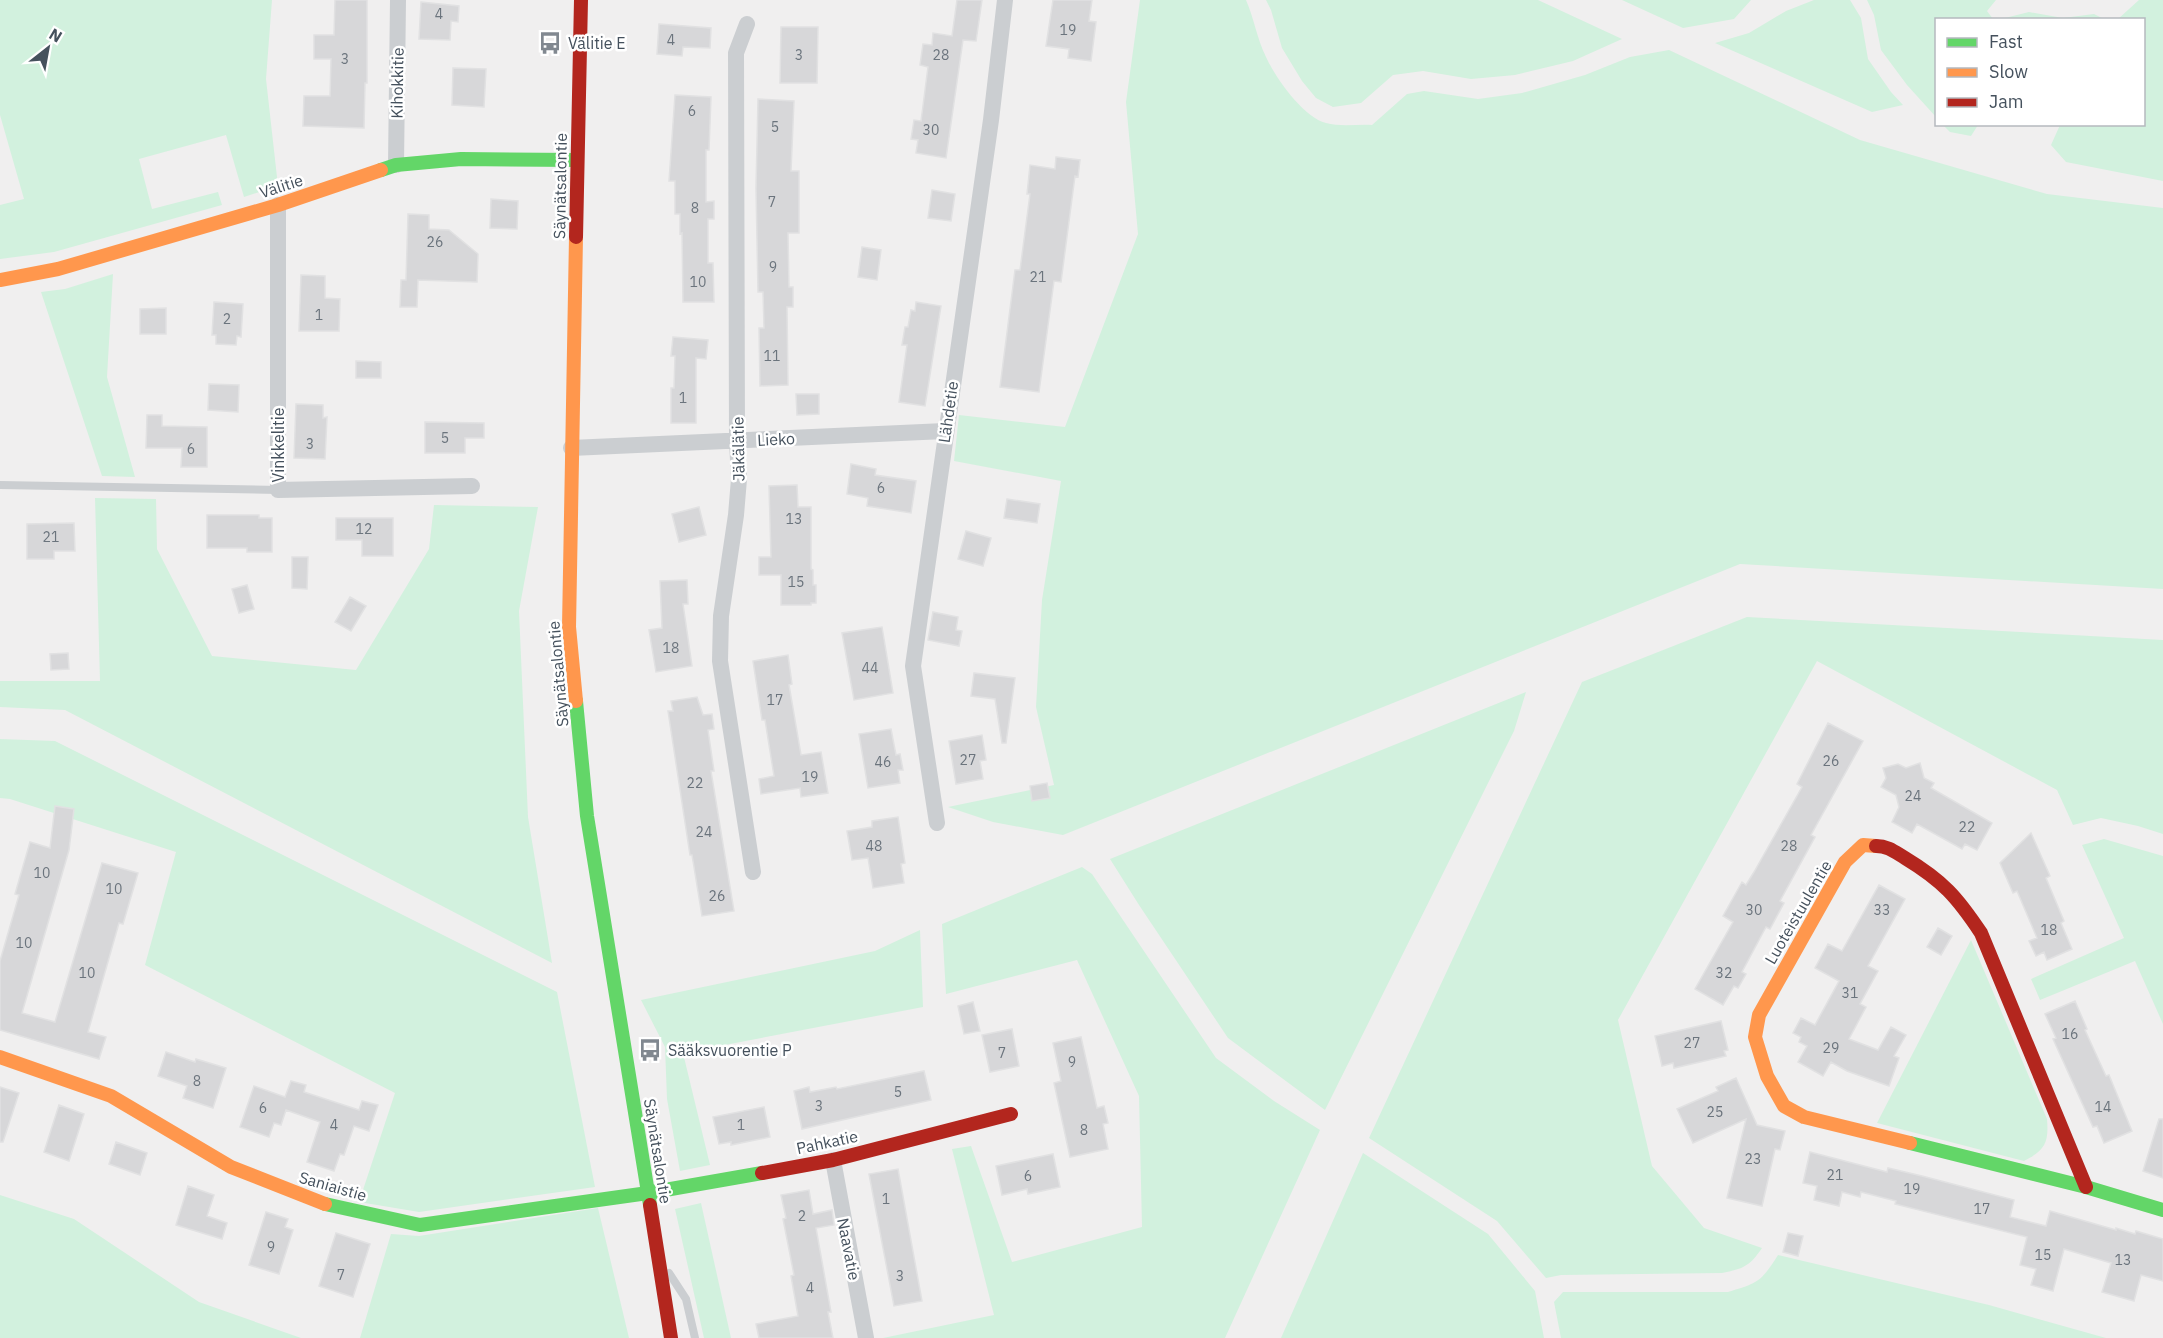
<svg xmlns="http://www.w3.org/2000/svg" width="2163" height="1338" font-family="'IBM Plex Sans',sans-serif">
  <rect width="100%" height="100%" fill="#f0efef"/>
  <path fill="#d2f1de" d="M0,0h272l-6,79 12,107 -34,11 -18,-62 -87,24 13,50 66,-17 4,13 -168,47 -54,7v-54l24,-6 -24,-84z
    M1140,0h106c8,18 11,39 20,57 9,20 37,60 60,66 14,4 32,1 46,2l35,-31 17,-3 54,8 44,-6 63,-18 45,-18 39,-7 191,90 187,54 116,14v381l-423,-25 -677,271 -70,-13 -45,-15 106,-22 -18,-78 6,-107 19,-119 -107,-20 5,-46 106,12 73,-193 -12,-132z
    M1266,0h272l84,39 -49,22 -58,14 -44,4 -48,-8 -30,4 -32,28 -28,4 -17,-9 -14,-17 -20,-33 -11,-38z
    M1622,0h129l-17,19 -51,9z
    M1814,0h36l11,18 7,41 23,33 12,13 -31,7 -157,-69 34,-10 37,-22z
    M1867,0h129l-9,11 6,8 -57,1v97l-29,-32 -26,-35 -7,-35z
    M2139,0h24v181l-97,-19 -15,-17 9,-20 84,-1v-104l-26,-1z
    M2029,12l34,6 31,-4 10,5h-103z
    M1943,125h35l-7,11 -21,-4z
    M113,274l-6,103 28,100 -33,-1 -61,-184 24,-3z
    M95,498l61,1 1,50 55,107 144,14 73,-121 5,-44 104,2 -19,104 9,206 24,146 -487,-253 -65,-3v-26h100z
    M1747,617l416,23v194l-25,-8 -37,-8 -28,7 -16,-35 -240,-129 -199,359 34,146 52,62 58,20c-12,18 -19,21 -40,25l-161,2 -15,3 -49,-57 -128,-83 213,-456z
    M1526,692l-12,39 -189,379 -97,-72 -89,-133 -29,-46z
    M0,739l55,2 502,251 38,195 -176,25 -60,-10 36,-109 -250,-128 31,-113 -166,-53 -10,-1z
    M2104,839l59,17v168l-28,-63 -95,39 -9,-21 93,-41 -42,-93z
    M1082,867l10,7 124,184 58,43 46,29 -95,208h-342l111,-23 -42,-166 19,-3 41,116 130,-35 -3,-131 -62,-136 -131,34 -4,-70z
    M920,930l3,77 -240,46 27,112 -30,6 -13,-72 -2,-52 -24,-47 234,-49z
    M1971,940l76,179c2,24 -2,31 -23,42l-147,-38z
    M1363,1153l125,81 47,57 9,47h-263z
    M0,1195l74,24 125,83 102,36h-301z
    M701,1203l30,135h-27l-29,-129z
    M598,1208l31,130h-269l31,-104 28,2z
    M1778,1255l211,50 117,33h-545l-7,-36 9,-10h165c30,-9 33,-10 50,-37z"/>
  <path fill="#d7d7d9" stroke="#e1e1e2" stroke-width="1.5" d="M335,0h32v83h-2l-1,45 -61,-2 1,-30h26l1,-37h-17v-24h20z
    M957,0h25l-6,41 -13,-1 -17,118 -30,-5 2,-13 -7,-1 3,-19 7,1 7,-54 -8,-2 3,-21 9,1 1,-12 19,3z
    M1053,0h39l-3,21 7,1 -5,39 -23,-3 1,-9 -23,-3z
    M421,2l38,4 -1,16 -7,-1 -1,19 -31,-1z
    M659,24l52,4 -1,20 -27,-1 -1,9 -25,-2z
    M781,27h37l-1,56h-37z
    M453,68l33,1 -2,38 -32,-2z
    M675,95l36,2 -2,53h-3v52l8,-1v18h-6v44h5l1,39h-31l-1,-69 -2,1v-20h-5v-33h-6z
    M758,99l36,2 -3,70h8v62h-11l1,54h4v20h-6l1,78 -28,1 -1,-58h5l-1,-36h-5l-2,-104z
    M1056,157l24,3 -2,17 -3,-1 -14,106 -7,-1 -15,111 -39,-5 15,-117h5l10,-76h-3l3,-29 25,4z
    M932,190l23,4 -4,27 -23,-3z
    M491,199l27,2 -1,28 -27,-1z
    M408,214l21,1v14l20,1 29,24 -1,28 -59,-2 -1,27h-17l1,-27h5z
    M862,247l19,3 -4,30 -19,-3z
    M301,275l24,1v22l15,1 -1,32h-40z
    M214,302l29,2 -2,33 -4,-1 -1,9 -20,-1v-9h-4z
    M916,302l25,4 -16,100 -26,-4 8,-57h-5l3,-18h3l3,-17 4,1z
    M166,308v26h-26v-25z
    M673,337l35,3 -2,19 -10,-1v65h-25v-35h3l1,-32h-4z
    M356,361l25,1v16h-25z
    M209,384l30,1 -1,27 -30,-2z
    M796,394h23v20l-22,1z
    M296,404l27,1v13l4,-1 -2,42 -31,-1z
    M147,415h15v11l45,1v40h-26l1,-19h-36z
    M425,422l59,1v15h-19v15h-40z
    M851,464l25,5 -1,6 41,6 -5,32 -44,-7 1,-8 -21,-4z
    M797,485l1,22h13v62l2,1v15h3v18h-5v2h-30v-30h-22v-18h12l-2,-71z
    M1007,499l33,5 -3,19 -33,-5z
    M699,507l7,28 -27,7 -7,-28z
    M207,515h52v3h13v34h-25v-4h-40z
    M336,518h57v38h-31v-16h-26z
    M74,523l1,28h-21v8h-27v-35z
    M966,531l25,7 -8,28 -25,-7z
    M292,557h16l-1,32 -15,-1z
    M687,580l1,24h-5l9,62 -36,6 -7,-42 13,-2 -2,-47z
    M247,585l7,24 -15,4 -7,-24z
    M350,597l16,9 -15,25 -16,-9z
    M933,612l25,5 -2,13 6,1 -3,15 -31,-6z
    M882,627l11,66 -39,7 -12,-67z
    M68,653l1,16 -18,1 -1,-16z
    M788,655l4,29 -3,1 12,70 20,-3 7,41 -27,4 -1,-9 -39,6 -2,-15 15,-3 -9,-56h-3l-9,-59z
    M974,673l41,5 -9,65h-4l-7,-44 -24,-3z
    M697,697l6,18 9,-1 2,15 -6,1 6,41h-3l23,140 -32,5 -10,-61h-2l-22,-144h5l-2,-10z
    M1828,723l35,18 -52,94 4,2 -35,64 4,2 -14,26 -4,-2 -24,45 4,2 -8,14 -4,-2 -11,19 -28,-16 38,-67 -10,-6 19,-34 4,3 8,-13 48,-85 -5,-3z
    M891,729l5,26 4,-1 3,16h-5l2,13 -32,5 -9,-54z
    M982,735l4,25 -6,1 3,18 -27,5 -7,-43z
    M1920,763l4,15 10,5 -3,5 61,35 -15,27 -12,-6 -3,5 -45,-25 -5,9 -20,-11 7,-15 -3,-12 -15,-8 5,-9 -3,-10 15,-4 8,4z
    M1047,783l3,15 -18,3 -2,-15z
    M55,806l19,3 -5,41 -47,163 33,9 47,-159 36,10 -15,51 -4,-1 -31,109 18,5 -7,22 -99,-29v-69l19,-66 -4,-1 15,-52 20,6z
    M898,817l7,46 -4,1 3,19 -31,5 -5,-30 -16,2 -5,-29 25,-4v-6z
    M2031,833l19,43 -4,2 18,43 -3,2 11,26 -25,11 -3,-8 -8,4 -7,-15 8,-3 -20,-47 -4,2 -13,-30z
    M1879,885l26,14 -37,67 10,5 -18,33 6,3 -17,32 29,11 13,-23 15,8 -12,21 5,2 -10,28 -42,-15 -16,-9 -8,14 -25,-14 9,-16 -8,-4 2,-5 -8,-4 8,-15 14,7 24,-44 -24,-13 13,-24 14,7z
    M1938,928l14,8 -11,19 -14,-8z
    M2075,1001l12,28 -2,1 21,46 3,-1 23,56 -28,12 -7,-17 -4,1 -40,-88 3,-1 -11,-24z
    M973,1002l7,29 -16,3 -6,-28z
    M1721,1021l7,29 -4,1 2,5 -52,12 -1,-5 -11,3 -7,-30z
    M1012,1029l7,37 -29,6 -8,-37z
    M1081,1037l16,71 7,-2 4,17 -5,1 5,25 -38,8 -16,-74 7,-2 -8,-38z
    M166,1052l29,10 1,-3 30,9 -13,40 -30,-10 4,-12 -29,-10z
    M924,1071l7,29 -129,29 -8,-38 15,-4 1,5 26,-5 1,2z
    M1736,1078l21,47 28,6 -5,19 -5,-1 -13,57 -35,-8 19,-79 -53,24 -16,-34 41,-18 -2,-4z
    M291,1081l15,4 -2,7 55,18 3,-9 16,4 -9,26 -15,-5 -10,29 -4,-1 -6,17 -27,-9 13,-40 -34,-12 -5,15 -7,-2 -5,14 -29,-10 14,-41 31,11z
    M0,1087l19,6 -16,49h-3z
    M59,1105l25,9 -15,47 -25,-9z
    M764,1107l6,30 -39,8v-3l-12,2 -6,-27z
    M2159,1119h4v59l-20,-7z
    M116,1142l31,11 -7,22 -31,-11z
    M1810,1152l77,20 1,-4 34,8 92,24 -4,17 36,9 4,-15 66,19v-2l19,6 1,-3 27,8v42l-22,-6 -7,26 -32,-9 9,-29 -47,-14 -11,42 -22,-6 5,-16 -16,-4 7,-28 -132,-33 1,-3 -35,-9 -1,5 -18,-5 -3,14 -25,-6 3,-14 -14,-3z
    M1053,1154l7,33 -32,7 -1,-5 -25,6 -6,-29z
    M898,1169l24,132 -28,5 -25,-132z
    M188,1186l26,9 -7,21 20,7 -5,16 -46,-14z
    M809,1190l4,24 19,-4 2,15 -18,3 15,84h-3l5,26h-74l-3,-14 42,-8 -7,-40 3,-1 -11,-56 3,-1 -5,-23z
    M266,1212l22,7 -3,8 8,3 -14,44 -30,-9z
    M336,1233l34,11 -17,53 -34,-11z
    M1788,1233l15,3 -5,20 -15,-4z"/>
  <g fill="none" stroke-linecap="round" stroke-linejoin="round">
    <path stroke="#cbced1" stroke-width="8" d="M0,485l278,5
      M669,1273l17,26 9,39"/>
    <path stroke="#cbced1" stroke-width="16" d="M747,24l-11,29 1,388 2,38 -3,36 -15,101 -1,45 33,211
      M396,165l2,-165
      M278,205v285l194,-4
      M571,448l374,-17
      M937,823l-24,-157 78,-546 14,-120
      M833,1160l33,178"/>
    <path stroke="#63d668" stroke-width="14" d="M381,170l15,-5 65,-6 116,1
      M576,701l11,115 63,389
      M1910,1143l176,44 77,23
      M325,1204l95,21 228,-32 114,-20"/>
    <path stroke="#ff974d" stroke-width="14" d="M0,280l58,-11 220,-64 103,-35
      M576,701l-7,-74 7,-390
      M1876,846l-13,-1 -18,17 -86,153 -4,22 12,39 17,30 20,11 106,26
      M0,1057l111,39 120,71 94,37"/>
    <path stroke="#b3261e" stroke-width="14" d="M576,237l5,-237
      M1876,846c12,0 19,6 29,12 38,23 52,39 76,75l105,254
      M762,1173l71,-13 178,-46
      M650,1205l21,133"/>
  </g>
  <defs>
    <g id="bus-bare" transform="scale(1.8)"><path d="M-5-6H5V4H4V6H2V4H-2V6H-4V4H-5ZM-3.5-4V0h7V-4ZM-3.5 1.2v1.5H-2V1.2ZM2 1.2v1.5H3.5V1.2Z" fill="#818890" stroke="#fff" stroke-width="2.5" paint-order="stroke"/></g>
  </defs>
  <g fill-rule="evenodd">
    <use href="#bus-bare" x="550" y="43"/>
    <use href="#bus-bare" x="650" y="1050"/>
  </g>
  <g text-anchor="middle" dominant-baseline="central" stroke-width="5" stroke-linejoin="round" paint-order="stroke">
    <g font-size="14" fill="#6b747d">
      <text x="439" y="14">4</text>
      <text x="1068" y="30">19</text>
      <text x="671" y="40">4</text>
      <text x="799" y="55">3</text>
      <text x="941" y="55">28</text>
      <text x="345" y="59">3</text>
      <text x="692" y="111">6</text>
      <text x="775" y="127">5</text>
      <text x="931" y="130">30</text>
      <text x="772" y="202">7</text>
      <text x="695" y="208">8</text>
      <text x="435" y="242">26</text>
      <text x="773" y="267">9</text>
      <text x="1038" y="277">21</text>
      <text x="698" y="282">10</text>
      <text x="319" y="315">1</text>
      <text x="227" y="319">2</text>
      <text x="772" y="356">11</text>
      <text x="683" y="398">1</text>
      <text x="445" y="438">5</text>
      <text x="310" y="444">3</text>
      <text x="191" y="449">6</text>
      <text x="881" y="488">6</text>
      <text x="794" y="519">13</text>
      <text x="364" y="529">12</text>
      <text x="51" y="537">21</text>
      <text x="796" y="582">15</text>
      <text x="671" y="648">18</text>
      <text x="870" y="668">44</text>
      <text x="775" y="700">17</text>
      <text x="968" y="760">27</text>
      <text x="1831" y="761">26</text>
      <text x="883" y="762">46</text>
      <text x="810" y="777">19</text>
      <text x="695" y="783">22</text>
      <text x="1913" y="796">24</text>
      <text x="1967" y="827">22</text>
      <text x="704" y="832">24</text>
      <text x="874" y="846">48</text>
      <text x="1789" y="846">28</text>
      <text x="42" y="873">10</text>
      <text x="114" y="889">10</text>
      <text x="717" y="896">26</text>
      <text x="1754" y="910">30</text>
      <text x="1882" y="910">33</text>
      <text x="2049" y="930">18</text>
      <text x="24" y="943">10</text>
      <text x="87" y="973">10</text>
      <text x="1724" y="973">32</text>
      <text x="1850" y="993">31</text>
      <text x="2070" y="1034">16</text>
      <text x="1692" y="1043">27</text>
      <text x="1831" y="1048">29</text>
      <text x="1002" y="1053">7</text>
      <text x="1072" y="1062">9</text>
      <text x="197" y="1081">8</text>
      <text x="898" y="1092">5</text>
      <text x="819" y="1106">3</text>
      <text x="2103" y="1107">14</text>
      <text x="263" y="1108">6</text>
      <text x="1715" y="1112">25</text>
      <text x="334" y="1125">4</text>
      <text x="741" y="1125">1</text>
      <text x="1084" y="1130">8</text>
      <text x="1753" y="1159">23</text>
      <text x="1835" y="1175">21</text>
      <text x="1028" y="1176">6</text>
      <text x="1912" y="1189">19</text>
      <text x="886" y="1199">1</text>
      <text x="1982" y="1209">17</text>
      <text x="802" y="1216">2</text>
      <text x="271" y="1247">9</text>
      <text x="2043" y="1255">15</text>
      <text x="2123" y="1260">13</text>
      <text x="341" y="1275">7</text>
      <text x="900" y="1276">3</text>
      <text x="810" y="1288">4</text>
    </g>
    <g font-size="16" fill="#45515d" stroke="#fff" text-anchor="start">
      <text x="568" y="43">Välitie E</text>
      <text x="668" y="1050">Sääksvuorentie P</text>
    </g>
    <g font-size="16" fill="#45515d" stroke="#fff">
      <text transform="translate(397 83) rotate(-89)">Kihokkitie</text>
      <text transform="translate(281 186) rotate(-18)">Välitie</text>
      <text transform="translate(560 186) rotate(-89)">Säynätsalontie</text>
      <text transform="translate(948 412) rotate(-82)">Lähdetie</text>
      <text transform="translate(776 439) rotate(-3)">Lieko</text>
      <text transform="translate(278 445) rotate(-90)">Vinkkelitie</text>
      <text transform="translate(738 449) rotate(-91)">Jäkälätie</text>
      <text transform="translate(558 674) rotate(-95)">Säynätsalontie</text>
      <text transform="translate(1798 912) rotate(-60)">Luoteistuulentie</text>
      <text transform="translate(827 1142) rotate(-12)">Pahkatie</text>
      <text transform="translate(658 1151) rotate(81)">Säynätsalontie</text>
      <text transform="translate(333 1186) rotate(16)">Saniaistie</text>
      <text transform="translate(849 1249) rotate(79)">Naavatie</text>
    </g>
  </g>
  <rect x="1935" y="18" width="210" height="108" fill="#ffffff" stroke="#b5b9be" stroke-width="1.5"/>
  <rect x="1947" y="38" width="30" height="9" fill="#63d668" stroke="#b5b9be" stroke-width="1.5"/>
  <text x="1989" y="48" font-size="18" fill="#45515d">Fast</text>
  <rect x="1947" y="68" width="30" height="9" fill="#ff974d" stroke="#b5b9be" stroke-width="1.5"/>
  <text x="1989" y="78" font-size="18" fill="#45515d">Slow</text>
  <rect x="1947" y="98" width="30" height="9" fill="#b3261e" stroke="#b5b9be" stroke-width="1.5"/>
  <text x="1989" y="108" font-size="18" fill="#45515d">Jam</text>
  <g transform="translate(48 48) rotate(31)" stroke="#ffffff" stroke-width="4.5" paint-order="stroke">
  <path d="M0-4.5L10 22L0 15L-10 22Z" fill="#45515d"/>
  <text y="-9" font-size="16" font-weight="bold" text-anchor="middle" fill="#45515d">N</text>
  </g>
</svg>
